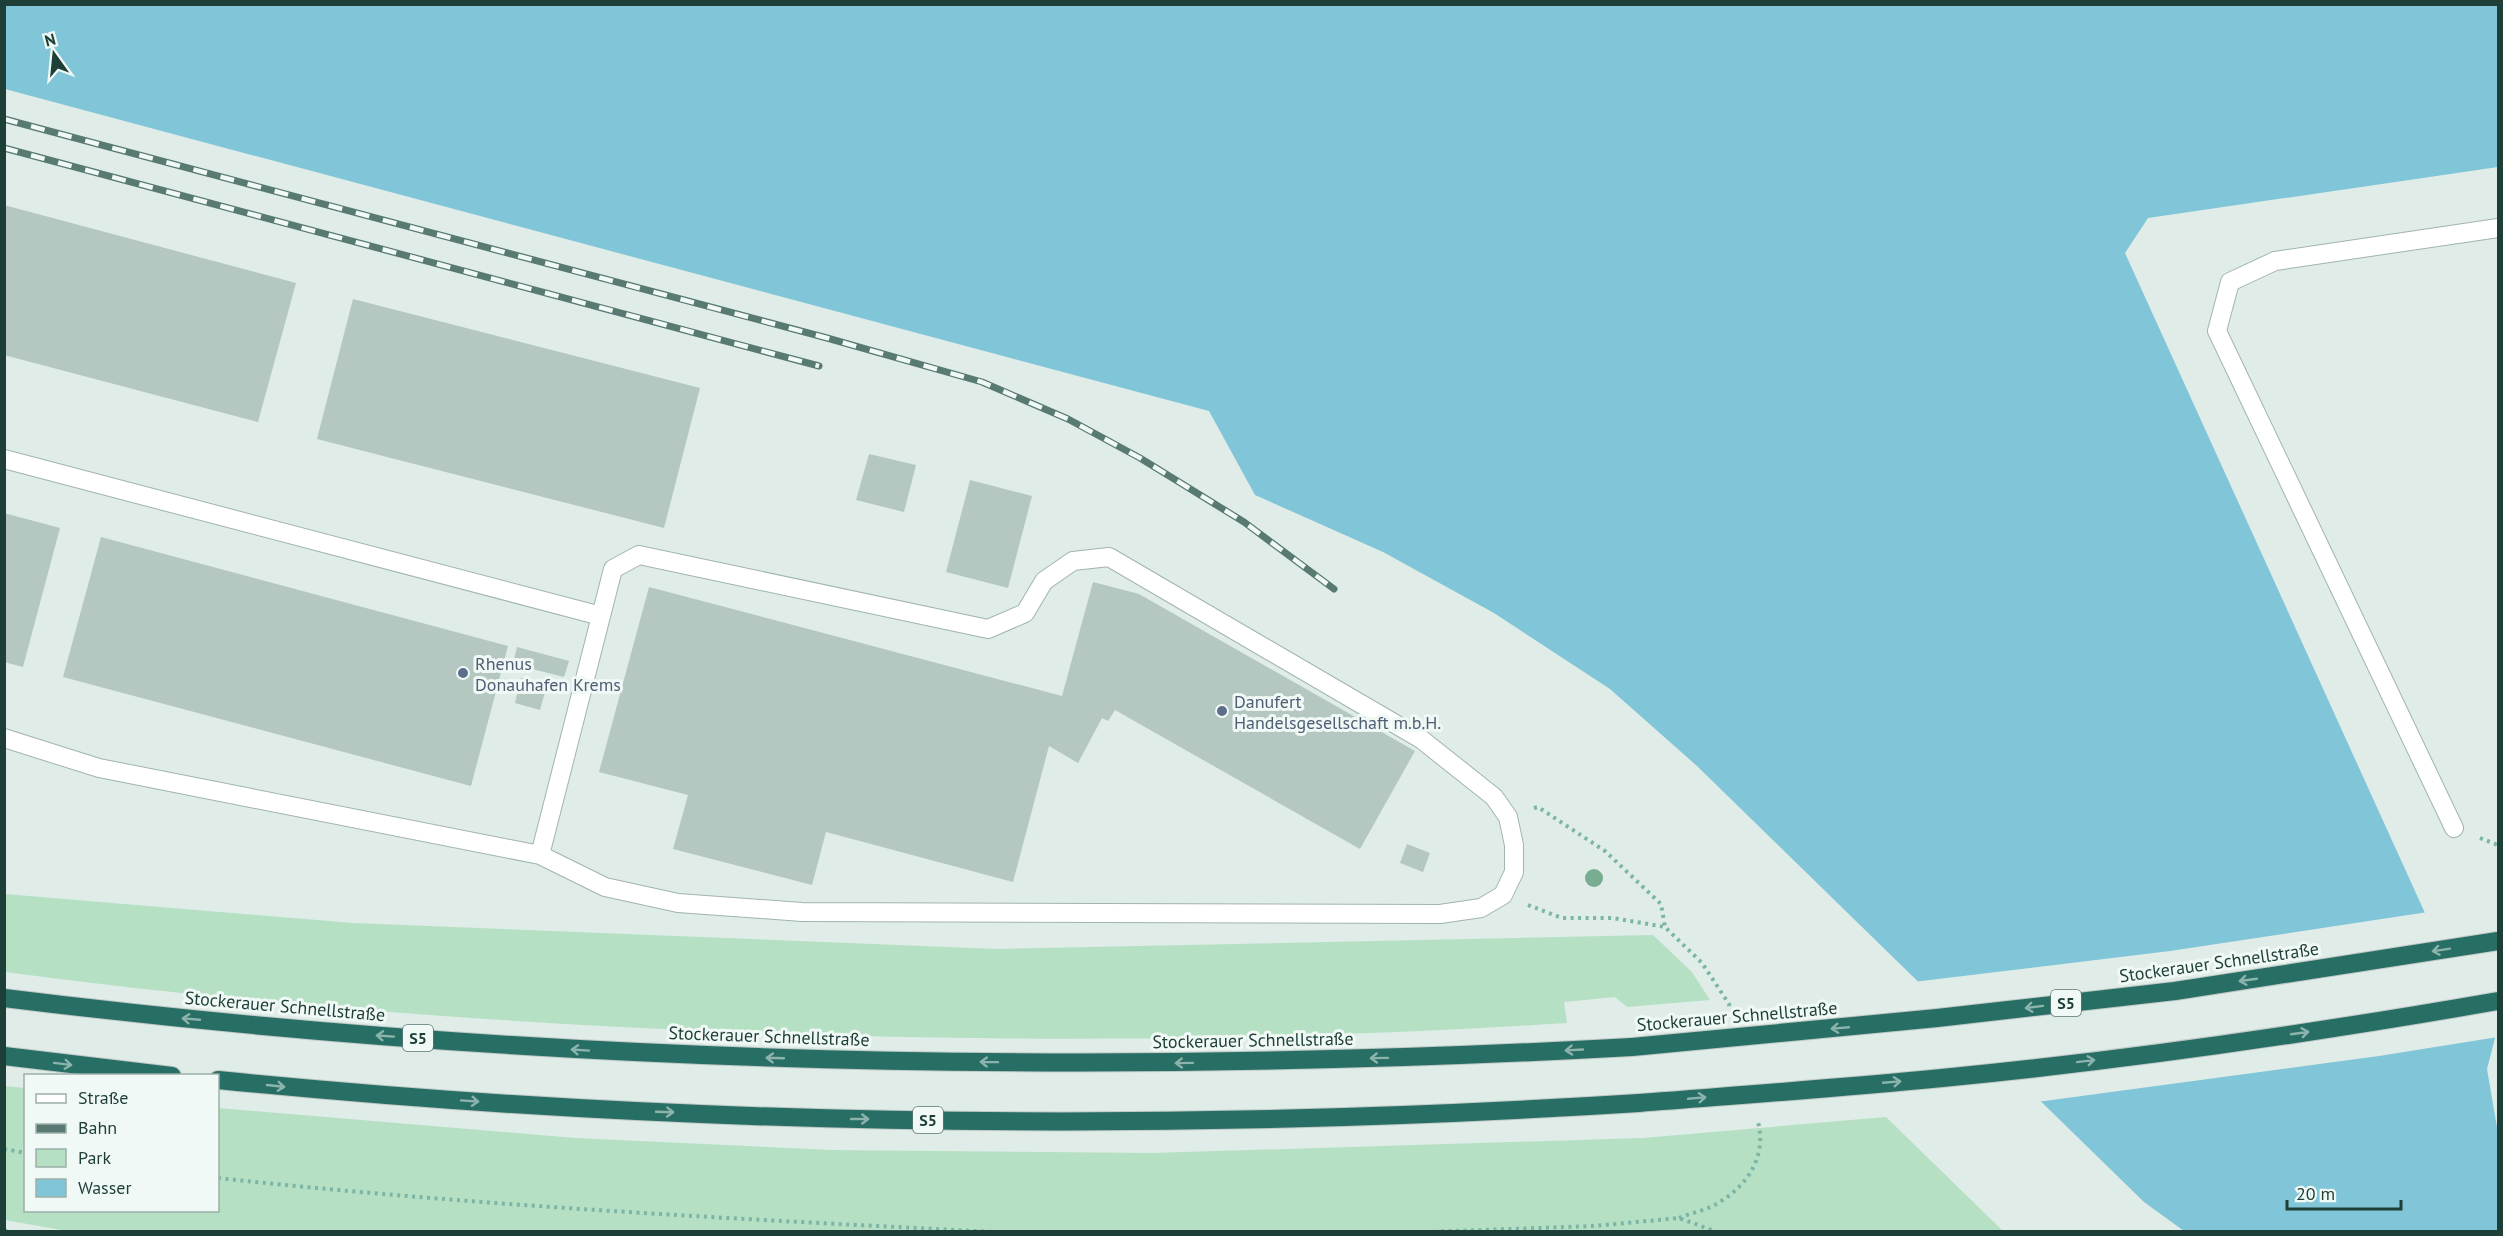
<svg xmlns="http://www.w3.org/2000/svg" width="2503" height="1236" font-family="'PT Sans',sans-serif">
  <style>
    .green { fill: #b6e0c4 }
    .water { fill: #81c5d8 }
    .pier { fill: #dfece7 }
    .building { fill: #b4c7c1 }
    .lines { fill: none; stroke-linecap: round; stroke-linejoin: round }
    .minor-casing { stroke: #a1b4af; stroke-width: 20 }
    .highway-casing { stroke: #c0c9c7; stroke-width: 20 }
    .path { stroke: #7cb4a6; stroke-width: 4; stroke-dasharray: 3 4.5; stroke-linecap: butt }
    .minor { stroke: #fff; stroke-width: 18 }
    .highway { stroke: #276e64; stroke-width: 18 }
    .rail-casing { stroke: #587a73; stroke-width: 7 }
    .rail { stroke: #f0f9f5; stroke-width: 4.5; stroke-dasharray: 14; stroke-linecap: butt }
    .highway-bridge-casing { stroke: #c0c9c7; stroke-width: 20; stroke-linecap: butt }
    .highway-bridge { stroke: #276e64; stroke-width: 18 }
    .tree { fill: #78ad91 }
    .oneway { stroke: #8cb4ac }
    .service-dot { fill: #5c6f8a; stroke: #f0f9f5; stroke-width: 2 }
    .labels { text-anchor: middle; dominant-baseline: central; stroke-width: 6; stroke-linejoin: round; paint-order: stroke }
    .shield { fill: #f0f9f5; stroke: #5d7671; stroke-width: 1.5 }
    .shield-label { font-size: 16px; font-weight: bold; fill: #1e3e38 }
    .service-label { font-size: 18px; fill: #4e5e75; stroke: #f0f9f5; text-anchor: start }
    .street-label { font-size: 18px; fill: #1e3e38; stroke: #f0f9f5 }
  </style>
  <rect width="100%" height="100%" fill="#dfece7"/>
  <path class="green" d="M5 894 353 923 997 949 1653 935 1692 972 1710 1000 1627 1007 1615 997 1564 1002 1567 1023C1273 1042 979 1043 686 1030 458 1020 231 1002 5 972Z
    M4 1086 25 1088 26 1210H218V1108L575 1138 831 1150 1152 1153 1643 1138 1886 1117 2003 1231H67L5 1220Z"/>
  <path class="water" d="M4 5H2498V167L2148 218 2125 253 2425 913 2495 1038 2487 1069 2498 1133V1231H2184L2144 1202 1697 766 1610 689 1494 613 1383 552 1255 495 1209 411 5 89Z"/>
  <path class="pier" d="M2428 912 2498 1037 2379 1056 2037 1102 1913 982 2170 951Z"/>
  <path class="building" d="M4 205 296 283 258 422 4 355Z
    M353 299 700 388 664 528 317 439Z
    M869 454 916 465 904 512 856 500Z
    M970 480 1032 496 1008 588 946 572Z
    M4 513 60 528 23 667 4 662Z
    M101 537 508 646 471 786 63 677Z
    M1093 582 1139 594 1415 751 1360 849 1115 710 1108 721 1102 718 1078 763 1049 746 1013 882 826 832 812 885 673 849 688 795 599 772 649 587 1062 696Z
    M517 647 569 661 564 677 513 664Z
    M521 678 547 685 540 710 515 703Z
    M1407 844 1430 853 1423 872 1400 863Z"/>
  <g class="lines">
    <g class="minor-casing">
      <path id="minor" d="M4 459 601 616
        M4 738 99 768 540 855 613 569 639 555 988 629 1025 613 1044 581 1073 561 1109 557 1421 739 1494 797 1508 817 1514 845V872L1503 895 1481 908 1440 914 802 912 678 903 605 887 540 855
        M2454 828 2217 331 2230 282 2275 261 2498 228"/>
    </g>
    <g class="highway-casing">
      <path id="highway" d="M4 998C544 1065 1089 1077 1632 1047
        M4 1056 172 1076
        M218 1080C689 1127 1166 1133 1639 1103"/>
    </g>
    <path class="path" d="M1534 808 1538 807 1605 851 1661 904 1665 927
      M2480 838 2498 845
      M1528 905 1562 918H1613L1665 927 1702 963 1729 1004 1730 1010
      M4 1149 26 1153
      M218 1178C476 1206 736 1219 996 1232
      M1679 1218C1691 1213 1707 1210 1718 1203 1747 1186 1767 1157 1758 1122
      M4 1230 11 1232
      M1426 1232 1594 1226 1679 1218 1717 1232"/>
    <use href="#minor" class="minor"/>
    <use href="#highway" class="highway"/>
    <g class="rail-casing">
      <path id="rail" d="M4 119 827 338 982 382 1068 419 1140 458 1244 522 1334 589
        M4 148 819 366"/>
    </g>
    <use href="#rail" class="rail"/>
    <g class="highway-bridge-casing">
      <path id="highway-bridge" d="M1632 1047 1937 1018 2175 991 2498 941
        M1639 1103C1740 1095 1841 1088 1942 1078 2128 1060 2314 1033 2498 1001"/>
    </g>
    <use href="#highway-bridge" class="highway-bridge"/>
  </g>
  <circle class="tree" cx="1594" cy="878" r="9"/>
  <defs><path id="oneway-shaft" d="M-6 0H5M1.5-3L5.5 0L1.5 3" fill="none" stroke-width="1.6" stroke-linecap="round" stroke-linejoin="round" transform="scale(1.5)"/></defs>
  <g class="oneway">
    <use href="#oneway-shaft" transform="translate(2441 950) rotate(171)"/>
    <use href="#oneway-shaft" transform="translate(2248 980) rotate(172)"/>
    <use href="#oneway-shaft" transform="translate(2034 1007) rotate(173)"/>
    <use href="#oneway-shaft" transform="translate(191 1019) rotate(-175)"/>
    <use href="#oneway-shaft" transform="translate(1840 1028) rotate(175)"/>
    <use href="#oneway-shaft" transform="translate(2300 1033) rotate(-8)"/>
    <use href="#oneway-shaft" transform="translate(385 1036) rotate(-176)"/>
    <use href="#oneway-shaft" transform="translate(580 1050) rotate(-176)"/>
    <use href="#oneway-shaft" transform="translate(1574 1050) rotate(177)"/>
    <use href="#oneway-shaft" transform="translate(775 1058) rotate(-178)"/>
    <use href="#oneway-shaft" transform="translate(1379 1058) rotate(179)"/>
    <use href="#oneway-shaft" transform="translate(2086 1061) rotate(-7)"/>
    <use href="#oneway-shaft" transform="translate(989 1062) rotate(-179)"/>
    <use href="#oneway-shaft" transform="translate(1184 1063) rotate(179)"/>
    <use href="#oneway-shaft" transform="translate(63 1064) rotate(7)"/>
    <use href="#oneway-shaft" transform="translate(1892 1082) rotate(-5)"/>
    <use href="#oneway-shaft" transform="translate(276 1086) rotate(6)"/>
    <use href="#oneway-shaft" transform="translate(1697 1098) rotate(-5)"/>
    <use href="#oneway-shaft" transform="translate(470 1101) rotate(4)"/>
    <use href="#oneway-shaft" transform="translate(665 1112) rotate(2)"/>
    <use href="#oneway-shaft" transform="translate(860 1119)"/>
  </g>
  <g class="service-dot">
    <circle cx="463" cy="673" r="6"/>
    <circle cx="1222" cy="711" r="6"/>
  </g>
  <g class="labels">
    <g class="shield">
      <rect x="2051" y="990" width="30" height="26" rx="4.5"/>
      <rect x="403" y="1025" width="30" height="26" rx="4.5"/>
      <rect x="913" y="1107" width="30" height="26" rx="4.5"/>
    </g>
    <g class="shield-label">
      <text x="2066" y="1003">S5</text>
      <text x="418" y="1038">S5</text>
      <text x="928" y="1120">S5</text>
    </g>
    <g class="service-label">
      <text x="475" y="663">Rhenus<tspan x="475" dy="21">Donauhafen Krems</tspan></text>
      <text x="1234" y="701">Danufert<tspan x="1234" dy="21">Handelsgesellschaft m.b.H.</tspan></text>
    </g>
    <g class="street-label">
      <text transform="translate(2219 962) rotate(-8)">Stockerauer Schnellstraße</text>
      <text transform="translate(285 1006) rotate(5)">Stockerauer Schnellstraße</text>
      <text transform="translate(1737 1016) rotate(-5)">Stockerauer Schnellstraße</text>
      <text transform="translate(769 1036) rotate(2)">Stockerauer Schnellstraße</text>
      <text transform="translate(1253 1040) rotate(-1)">Stockerauer Schnellstraße</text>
    </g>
  </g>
  <rect width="2503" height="1236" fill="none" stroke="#1e3e38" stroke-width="12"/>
  <rect x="24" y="1074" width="195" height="138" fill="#f0f9f5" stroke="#9caea9" stroke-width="1.5"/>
  <rect x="36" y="1094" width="30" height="9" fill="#ffffff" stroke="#9caea9" stroke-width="1.5"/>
  <text x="78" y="1104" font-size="18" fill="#1e3e38">Straße</text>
  <rect x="36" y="1124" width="30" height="9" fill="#587a73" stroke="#9caea9" stroke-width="1.5"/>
  <text x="78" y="1134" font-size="18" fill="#1e3e38">Bahn</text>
  <rect x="36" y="1149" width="30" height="18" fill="#b6e0c4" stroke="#9caea9" stroke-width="1.5"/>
  <text x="78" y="1164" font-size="18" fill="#1e3e38">Park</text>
  <rect x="36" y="1179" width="30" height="18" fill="#81c5d8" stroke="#9caea9" stroke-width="1.5"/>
  <text x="78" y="1194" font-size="18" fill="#1e3e38">Wasser</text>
  <g transform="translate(54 54) rotate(345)" stroke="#f0f9f5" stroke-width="4.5" paint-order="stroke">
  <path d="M0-4.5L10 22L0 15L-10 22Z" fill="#1e3e38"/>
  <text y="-9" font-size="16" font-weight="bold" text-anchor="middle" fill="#1e3e38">N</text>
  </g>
  <path d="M2287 1200v9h114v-9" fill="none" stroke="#1e3e38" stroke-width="3"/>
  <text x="2296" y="1200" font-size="18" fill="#1e3e38" stroke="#f0f9f5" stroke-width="4.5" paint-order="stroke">20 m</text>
</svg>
